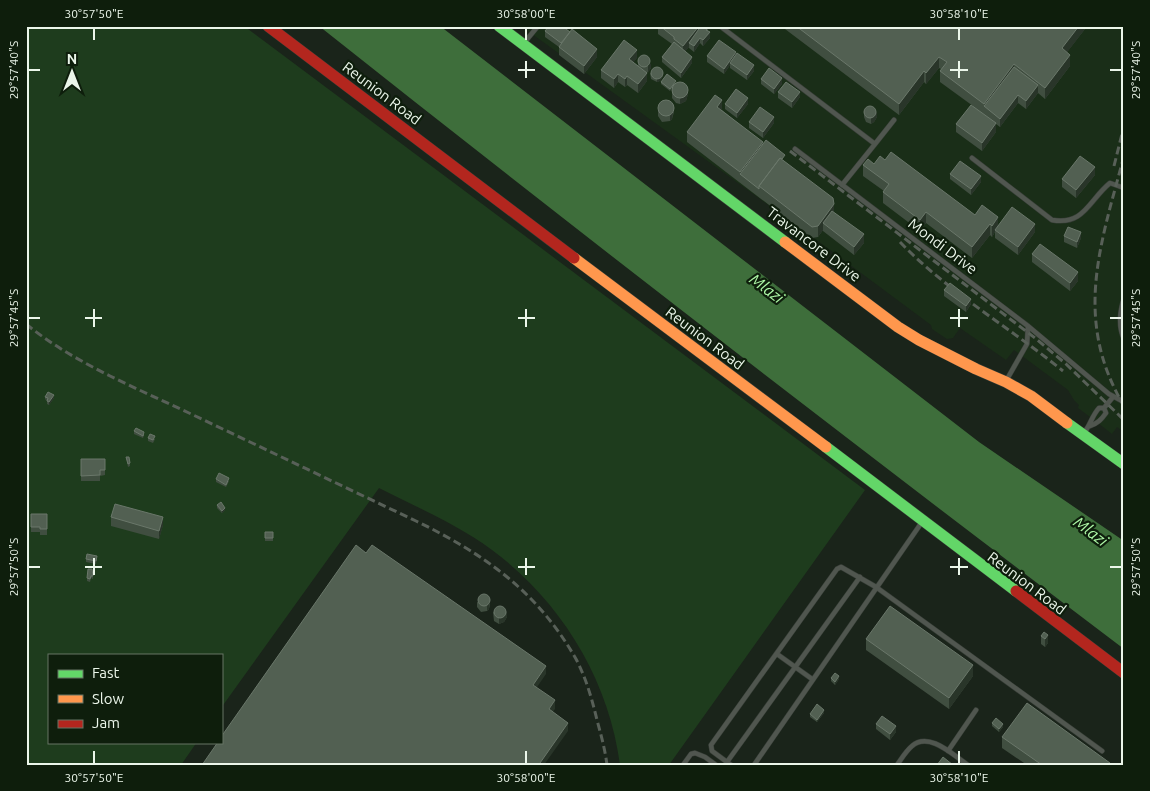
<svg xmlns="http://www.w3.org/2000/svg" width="1150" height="791" font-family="Ubuntu,sans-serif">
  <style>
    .built { fill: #1a2e18 }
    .green { fill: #1e3c1d }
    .water { fill: #3e6e3b }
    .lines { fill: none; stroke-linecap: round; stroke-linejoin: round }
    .lane-casing { stroke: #373e37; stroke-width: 5.5 }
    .fast-casing { stroke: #373e37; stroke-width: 12 }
    .slow-casing { stroke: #373e37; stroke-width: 12 }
    .jam-casing { stroke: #373e37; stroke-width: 12 }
    .lane { stroke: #50564f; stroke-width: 4.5 }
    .fast { stroke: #63d668; stroke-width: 11 }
    .slow { stroke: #ff974d; stroke-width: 11 }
    .jam { stroke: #b3261e; stroke-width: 11 }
    .rail { stroke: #586058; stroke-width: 3; stroke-dasharray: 8 4; stroke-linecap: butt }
    .wall { fill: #404e40 }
    .shaded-wall { fill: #293529 }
    .building { fill: #526052; stroke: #6a776a }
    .ticks { fill: none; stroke: #ebf6ea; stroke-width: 2 }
    .labels { text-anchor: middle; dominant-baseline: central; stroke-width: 4.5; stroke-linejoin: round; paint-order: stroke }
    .street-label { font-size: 15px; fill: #ebf6ea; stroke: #0e1e0c }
    .water-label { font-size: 16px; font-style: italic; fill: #aef8a7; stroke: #0e1e0c }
    .neatline { fill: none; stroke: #ebf6ea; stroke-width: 2 }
    .ticks-label { font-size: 12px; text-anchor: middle; fill: #ebf6ea }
  </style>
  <rect width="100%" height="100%" fill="#1a241a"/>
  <path class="built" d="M521 26H1124V432L1117 427 1112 434 1098 423 1078 408 1079 405 1074 400 1068 390 1014 350 1006 360 960 328 953 338 947 339 932 329 931 325 814 238Z"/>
  <path class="green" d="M26 26H244L865 490 669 765H620C608 672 552 587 473 537 443 518 410 504 379 488L221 708V655H49V742H197L181 765H26Z"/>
  <path class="water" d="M319 26H440L979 442 1124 541V649C853 444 585 237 319 26Z"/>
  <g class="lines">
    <g class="lane-casing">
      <path id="lane" d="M720 26 875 144 842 185
        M524 43 538 26
        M875 144 894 120
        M795 149 1028 326 1027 344 1006 381
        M972 158 1052 220C1084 226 1089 200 1110 183L1124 188
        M1124 298C1120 311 1118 326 1124 339
        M1028 326 1109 394 1124 402
        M1104 408 1113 397
        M1083 434C1091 425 1091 417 1099 408H1104L1106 413C1101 420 1098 423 1090 426
        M777 654 812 679
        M948 751 976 710
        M727 762 860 577
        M683 765 691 754 695 753 705 757 716 765
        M731 765 712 751 711 745 837 569 841 567 876 587 1102 751
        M754 765 922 522
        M897 765C902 758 906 751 912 746 929 731 953 755 968 765"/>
    </g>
    <g class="fast-casing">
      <path id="fast" d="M499 26 785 242
        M1067 423 1124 464
        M826 447 1016 591"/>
    </g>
    <g class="slow-casing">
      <path id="slow" d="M785 242 898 327 919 340 976 369 1006 382 1031 396 1067 423
        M574 258 826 447"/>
    </g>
    <g class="jam-casing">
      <path id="jam" d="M268 26 574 258
        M1016 591 1124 673"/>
    </g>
    <use href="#lane" class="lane"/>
    <use href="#fast" class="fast"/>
    <use href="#slow" class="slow"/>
    <use href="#jam" class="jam"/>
    <path class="rail" d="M790 151 1035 338 1066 364 1124 420
      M1124 156C1100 246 1073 320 1124 406
      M1114 166 1124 126
      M900 242C948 292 1009 327 1063 371
      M26 324C74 363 134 387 189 413 265 449 340 485 416 521 484 554 537 591 576 659 586 678 592 699 597 720 601 735 605 749 607 765"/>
  </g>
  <path class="wall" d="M658 26H707L710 38 703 46 700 43 694 52 689 48V47L685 51 692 63 681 78 662 62V57L672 44 658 34Z
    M781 26H1085V29L1067 52 1070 66 1045 99 1038 93 1026 109 1018 103 1000 127 996 124V132L982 151 956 132V124L973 106 940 82V71L941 69 939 68 926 84 924 82 899 115Z
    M545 31 570 32 597 57 584 74 559 55V47L545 37Z
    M736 55 754 71 747 80 730 68V65L724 74 707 62V56Z
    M637 58 633 62 638 66V60L651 68 647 73V81L638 93 627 85 625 87 618 82 614 88 601 78V70Z
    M650 73 663 76 660 81 657 82 651 79Z
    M761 79 782 84 774 94 761 84Z
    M661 82 676 84 688 94 686 101 680 104 676 103 672 98V88L670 91 661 84Z
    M778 92 800 97 792 108 778 98Z
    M725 104H748L737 118 725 109Z
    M722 110 785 162 864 243 854 255 823 231V230L818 237 812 238 687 142V132Z
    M658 111 674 112 672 119 670 121 662 122 658 116Z
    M864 111 877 117 874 122 871 124 866 122 864 117Z
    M749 122 774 123 763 138 749 128Z
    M885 160 975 215 998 225 1035 232 1018 255 995 238V232L992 237 990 235 972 258 926 223 920 231 883 203V192L884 191 863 176V165L874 164Z
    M950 174 981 182 971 195 950 179Z
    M1095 175 1076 198 1062 187V179Z
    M1064 236 1081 238 1077 248 1064 242Z
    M1032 254 1078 281 1070 291 1032 262Z
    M944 290 971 304 966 312 944 296Z
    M45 397 54 398 49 405 47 404V401L45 399Z
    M134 431 144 435 143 438 134 434Z
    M148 438 155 439 153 443 148 441Z
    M126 457 130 463V466L128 467Z
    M81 459H105V475L100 476V481H81Z
    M216 479 229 481 226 487 216 482Z
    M217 505 225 510 222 513 217 508Z
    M31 514H47V535H40V532H31Z
    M111 517 163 525 159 539 111 526Z
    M265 532H273V541H265Z
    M86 559H97L96 564 86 562Z
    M92 569 93 579 91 578 90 582 87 581V578Z
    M477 602 490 604 489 609 487 611 481 612 477 607Z
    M493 612 507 617 504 622 499 624 494 621Z
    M1044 632 1048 643 1045 647 1041 644V636Z
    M866 639 973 676 949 709 866 650Z
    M831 678 839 679 835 685 831 681Z
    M824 713 817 722 810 717V714Z
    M992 723 1003 727 999 732 992 726Z
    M876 724 896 732 890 740 876 729Z
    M1002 737 1110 765H1027L1002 748Z"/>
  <path class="shaded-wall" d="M699 26H703L689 43V47L683 54V46Z
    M1079 26H1085V29L1062 59V48Z
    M710 32V38L703 46V40Z
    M700 38V43L694 52V46Z
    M597 49V57L584 74V66Z
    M637 50V58L629 68V59Z
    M736 52V58L730 63V65L724 74V69Z
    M1070 55V66L1045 99V88Z
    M692 57V63L681 78V73Z
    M939 57V68L926 84V73Z
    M651 63V68L648 73V67Z
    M1014 64V75L984 106V104Z
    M754 65V71L747 80V75Z
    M924 71V82L899 115V104Z
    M647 73V81L638 93V84Z
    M663 73V76L660 81 657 82V79Z
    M618 74V82L614 88V79Z
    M627 76V85L625 87V79Z
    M782 78V84L774 94V89Z
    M1038 85V93L1026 109V101Z
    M688 88V94L686 101 680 104V99Z
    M800 92V97L792 108V102Z
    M1018 95V103L1000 127V119Z
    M748 98V104L737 118V113Z
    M722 100V111L717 107Z
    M674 106 672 119 670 121V116Z
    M877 112V117L874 122 871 124V118Z
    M774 117V123L763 138V132Z
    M996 123V132L982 151V143Z
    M763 142V152L740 174V183V172Z
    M1095 167V175L1076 198V190Z
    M981 176V182L971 195V189Z
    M834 204V215L823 223V230L818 237V226Z
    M926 212V223L920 231V220Z
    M998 217V228L995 230V232L992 237V226Z
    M990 224V235L972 258V247Z
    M1035 224V232L1018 255V247Z
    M1081 232V238L1077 248V242Z
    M864 234V243L854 255V247Z
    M1078 272V281L1070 291V283Z
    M971 299V304L966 312V306Z
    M54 395V398L49 405V402Z
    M225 508V510L222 513V511Z
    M163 517V525L159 539V531Z
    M490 598 489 609 487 611V606Z
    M507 611V617L504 622 499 624V618Z
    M1048 635V643L1045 647V639Z
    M973 665V676L949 709V698Z
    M546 666V674L533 693V685Z
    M839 676V679L835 685V682Z
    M555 700V709L549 717V709Z
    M824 710V713L817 722V720Z
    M568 723V731L544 765H540V763Z
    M1003 724V727L999 732V729Z
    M896 726V732L890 740V734Z"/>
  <path class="building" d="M549 26H562L570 32 561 43 545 31Z
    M660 26H699L683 46 674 39V37Z
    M701 26H707L708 27 706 30 710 32 703 40 700 38 694 46 689 43Z
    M796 26H1079L1062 48 1070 55 1045 88 1014 64 984 104 940 71 947 62 939 57 926 73 924 71 899 104Z
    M572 29 597 49 584 66 559 47Z
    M624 40 637 50 629 59 647 73 638 84 627 76 625 79 618 74 614 79 601 70Z
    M719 40 736 52 724 69 707 56Z
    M674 42 692 57 681 73 662 57Z
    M737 53 754 65 747 75 730 63Z
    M638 61a6 6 0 1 1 12 0a6 6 0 1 1-12 0Z
    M1014 67 1038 85 1026 101 1018 95 1000 119 984 106Z
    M651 73a6 6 0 1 1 12 0a6 6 0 1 1-12 0Z
    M769 68 782 78 774 89 761 79Z
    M667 74 676 81 670 89 661 82Z
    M786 82 800 92 792 102 778 92Z
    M672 90a8 8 0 1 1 16 0a8 8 0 1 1-16 0Z
    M736 89 748 98 737 113 725 104Z
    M715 95 722 100 717 107 763 142 740 172 687 132Z
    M658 108a8 8 0 1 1 16 0a8 8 0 1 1-16 0Z
    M971 105 996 123 982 143 956 124Z
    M864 112a6 6 0 1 1 12 0a6 6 0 1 1-12 0Z
    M760 107 774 117 763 132 749 122Z
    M766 140 785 155 782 159 780 158 759 186V189L740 174Z
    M891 152 975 215 982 205 998 217 992 226 990 224 972 247 926 212 920 220 883 192 889 184 863 165 868 159 874 164 880 156 885 160Z
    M1080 156 1095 167 1076 190 1062 179Z
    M780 158 833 198 834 204 818 226 812 227 759 186Z
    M960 161 981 176 971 189 950 174Z
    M1012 207 1035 224 1018 247 995 230Z
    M832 211 864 234 854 247 823 223Z
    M1068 227 1081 232 1077 242 1064 236Z
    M1040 244 1078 272 1070 283 1032 254Z
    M950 283 971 299 966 306 944 290Z
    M48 392 54 395 49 402 47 401 48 398 45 397Z
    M136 428 144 432 143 436 134 431Z
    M150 434 155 436 153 440 148 438Z
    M126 457H129L130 463 128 464Z
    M81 459H105V470H100V475L81 476Z
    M219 473 229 478 226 485 216 479Z
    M221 502 225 508 222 511 217 505Z
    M115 504 163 517 159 531 111 517Z
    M31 514H47V529H40V527H31Z
    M265 532H273V538H265Z
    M356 545 366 553 372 545 546 666 533 685 555 700 549 709 568 723 540 763 542 765H202L218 742H221V737Z
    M87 554 97 556 96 561 86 559Z
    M88 569H92L93 576H91L90 579 87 578Z
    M478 600a6 6 0 1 1 12 0a6 6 0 1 1-12 0Z
    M494 612a6 6 0 1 1 12 0a6 6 0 1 1-12 0Z
    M890 606 973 665 949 698 866 639Z
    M1044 632 1048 635 1045 639 1041 636Z
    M835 673 839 676 835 682 831 678Z
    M1027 703 1110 763 1109 765H1042L1002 737Z
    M817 704 824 710 817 720 810 714Z
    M882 716 896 726 890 734 876 724Z
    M996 718 1003 724 999 729 992 723Z
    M943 757 953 765H937Z"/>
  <path class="ticks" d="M94 28V40M526 28V40M959 28V40M526 61V78M959 61V78M28 70H40M518 70H535M950 70H968M1110 70H1122M94 309V327M526 309V327M959 309V327M28 318H40M85 318H102M518 318H535M950 318H968M1110 318H1122M94 558V575M526 558V575M959 558V575M28 567H40M85 567H102M518 567H535M950 567H968M1110 567H1122M94 751V764M526 751V764M959 751V764"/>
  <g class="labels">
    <g class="street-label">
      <text transform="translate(382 93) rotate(37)">Reunion Road</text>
      <text transform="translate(814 244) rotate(37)">Travancore Drive</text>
      <text transform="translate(943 246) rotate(37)">Mondi Drive</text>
      <text transform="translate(705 338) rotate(37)">Reunion Road</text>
      <text transform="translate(1027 583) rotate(37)">Reunion Road</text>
    </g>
    <g class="water-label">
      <text transform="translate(767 288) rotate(37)">Mlazi</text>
      <text transform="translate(1091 531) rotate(37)">Mlazi</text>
    </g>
  </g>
  <rect width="1150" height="791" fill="none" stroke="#0e1e0c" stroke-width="55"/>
  <rect x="48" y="654" width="175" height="90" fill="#0e1e0c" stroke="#667465"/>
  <rect x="58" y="670" width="25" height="8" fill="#63d668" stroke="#667465"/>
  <text x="92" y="678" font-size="15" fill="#ebf6ea">Fast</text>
  <rect x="58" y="695" width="25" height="8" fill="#ff974d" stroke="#667465"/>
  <text x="92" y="704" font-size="15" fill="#ebf6ea">Slow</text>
  <rect x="58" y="720" width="25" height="8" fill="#b3261e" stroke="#667465"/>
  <text x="92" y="728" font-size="15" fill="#ebf6ea">Jam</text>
  <g transform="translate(72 72)" stroke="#0e1e0c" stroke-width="4" paint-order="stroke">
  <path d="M0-4L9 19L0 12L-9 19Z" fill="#ebf6ea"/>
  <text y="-8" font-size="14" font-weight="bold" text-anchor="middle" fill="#ebf6ea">N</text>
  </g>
  <rect x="28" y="28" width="1094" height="736" class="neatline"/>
  <g class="ticks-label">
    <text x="94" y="18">30°57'50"E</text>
    <text x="526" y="18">30°58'00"E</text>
    <text x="959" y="18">30°58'10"E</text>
    <text transform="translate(14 70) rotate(-90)" y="4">29°57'40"S</text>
    <text transform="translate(1136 70) rotate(-90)" y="4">29°57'40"S</text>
    <text transform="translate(14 318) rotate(-90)" y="4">29°57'45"S</text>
    <text transform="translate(1136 318) rotate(-90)" y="4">29°57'45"S</text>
    <text transform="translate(14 567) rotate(-90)" y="4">29°57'50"S</text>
    <text transform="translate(1136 567) rotate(-90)" y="4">29°57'50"S</text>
    <text x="94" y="782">30°57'50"E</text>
    <text x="526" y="782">30°58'00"E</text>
    <text x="959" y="782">30°58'10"E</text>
  </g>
</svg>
